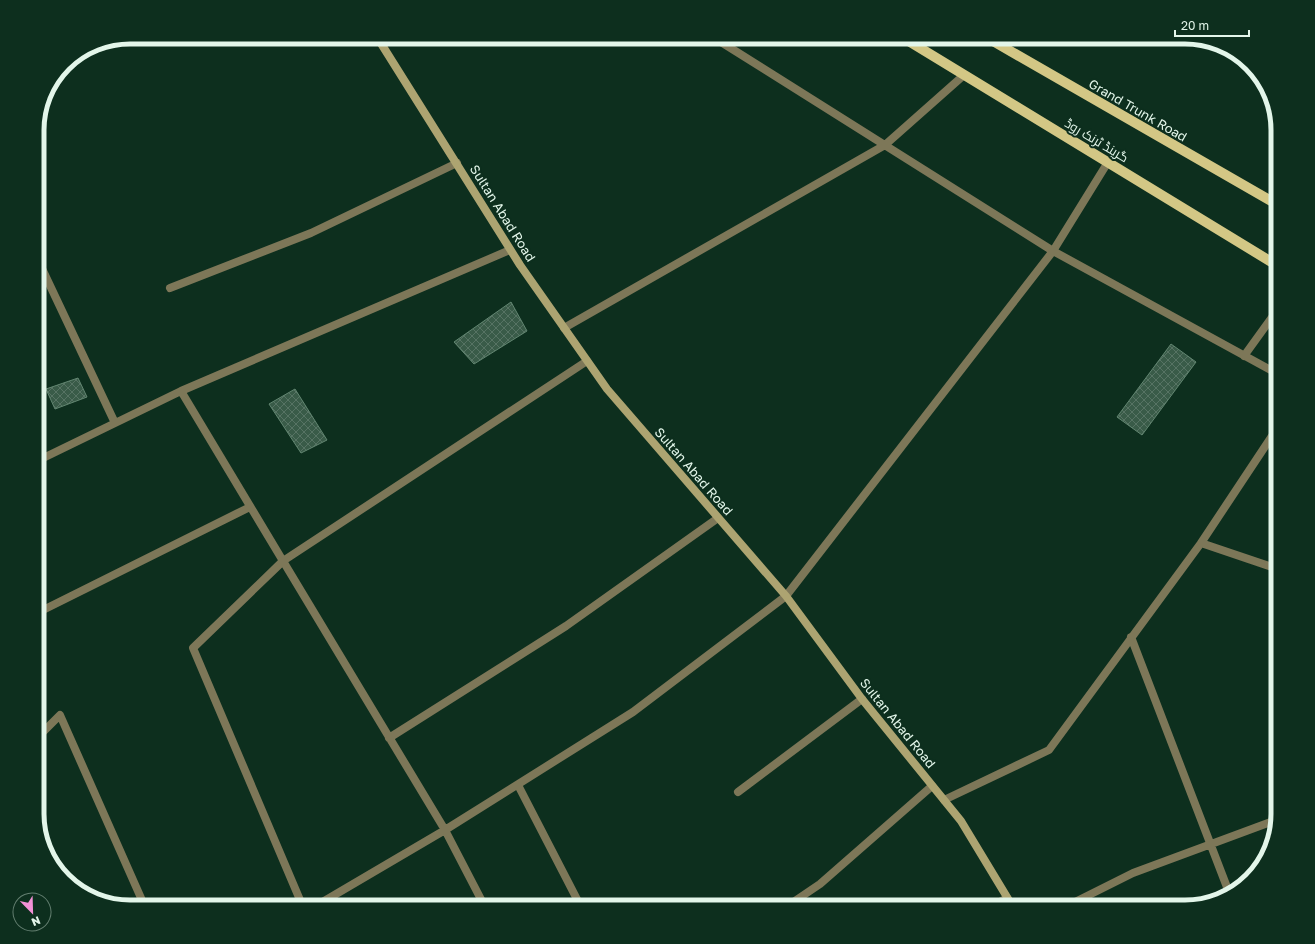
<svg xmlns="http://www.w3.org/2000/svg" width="1315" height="944" font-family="'Golos Text',Cairo,sans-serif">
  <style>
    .building { fill: url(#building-cross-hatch); stroke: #628671 }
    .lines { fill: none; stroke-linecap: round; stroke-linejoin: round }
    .street { stroke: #7d7758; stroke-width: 8 }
    .secondary { stroke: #ada471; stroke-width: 8 }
    .primary { stroke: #d3c785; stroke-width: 10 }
    .labels { text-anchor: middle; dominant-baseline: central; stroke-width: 4; stroke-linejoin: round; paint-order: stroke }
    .street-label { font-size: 13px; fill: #e3f6ea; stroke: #0d2f1e }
    .rim { fill: none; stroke: #e3f6ea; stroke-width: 5 }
  </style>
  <defs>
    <pattern id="building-cross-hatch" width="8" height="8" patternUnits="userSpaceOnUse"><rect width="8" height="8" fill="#395b48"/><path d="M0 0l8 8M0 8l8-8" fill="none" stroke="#567363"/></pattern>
  </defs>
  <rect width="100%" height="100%" fill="#0d2f1e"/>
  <path class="building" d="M511 302 527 331 474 364 454 342Z
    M1171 344 1196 362 1142 435 1117 417Z
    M78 378 87 397 55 409 46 389Z
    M295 389 327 440 301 453 269 404Z"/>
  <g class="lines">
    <path class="street" d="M713 37 1053 251 1278 374
      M85 50 99 43
      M37 258 115 423
      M170 288 311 233 457 163
      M564 328 885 145 964 75
      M1244 356 1278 309
      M181 391 283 561 587 361
      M1278 427 1201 543 1278 569
      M37 461 181 391 510 250
      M1272 567 1278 586
      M37 613 250 507
      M1131 637 1230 895
      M37 738 60 715 145 907
      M389 738 566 626 718 518
      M518 785 581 907
      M738 792 862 699
      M944 800 1049 750 1201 543
      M303 907 193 648 283 561 445 830 485 907
      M314 907 445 830 633 712 786 596 1053 251 1108 162
      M786 907 820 884 932 786
      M991 907 1007 898
      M1065 907 1133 873 1276 820"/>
    <path class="secondary" d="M377 37 520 265 607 389 786 596 862 699 961 821 1013 907"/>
    <path class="primary" d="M902 37 1278 266
      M986 37 1278 205"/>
  </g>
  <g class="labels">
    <g class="street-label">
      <text transform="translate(1138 110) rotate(30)">Grand Trunk Road</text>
      <text transform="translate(1097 140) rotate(31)">گرینڈ ٹرنک روڈ</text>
      <text transform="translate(503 213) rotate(58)">Sultan Abad Road</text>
      <text transform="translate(694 471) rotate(49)">Sultan Abad Road</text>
      <text transform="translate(898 723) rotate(51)">Sultan Abad Road</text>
    </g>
  </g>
  <path d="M0 0H1315V944H0ZM130 44H1185A86 86 0 0 1 1271 130V814A86 86 0 0 1 1185 900H130A86 86 0 0 1 44 814V130A86 86 0 0 1 130 44Z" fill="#0d2f1e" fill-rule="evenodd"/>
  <path class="rim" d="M130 44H1185A86 86 0 0 1 1271 130V814A86 86 0 0 1 1185 900H130A86 86 0 0 1 44 814V130A86 86 0 0 1 130 44Z"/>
  <g transform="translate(32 912) rotate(157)"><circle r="19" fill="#0d2f1e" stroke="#637f70"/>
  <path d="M0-3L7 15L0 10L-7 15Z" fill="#f391d6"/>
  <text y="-6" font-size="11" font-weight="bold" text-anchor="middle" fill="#e3f6ea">N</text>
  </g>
  <path d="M1175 30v6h74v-6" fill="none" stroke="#e3f6ea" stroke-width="2"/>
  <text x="1181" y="30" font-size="12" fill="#e3f6ea" stroke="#0d2f1e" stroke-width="3" paint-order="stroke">20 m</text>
</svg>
